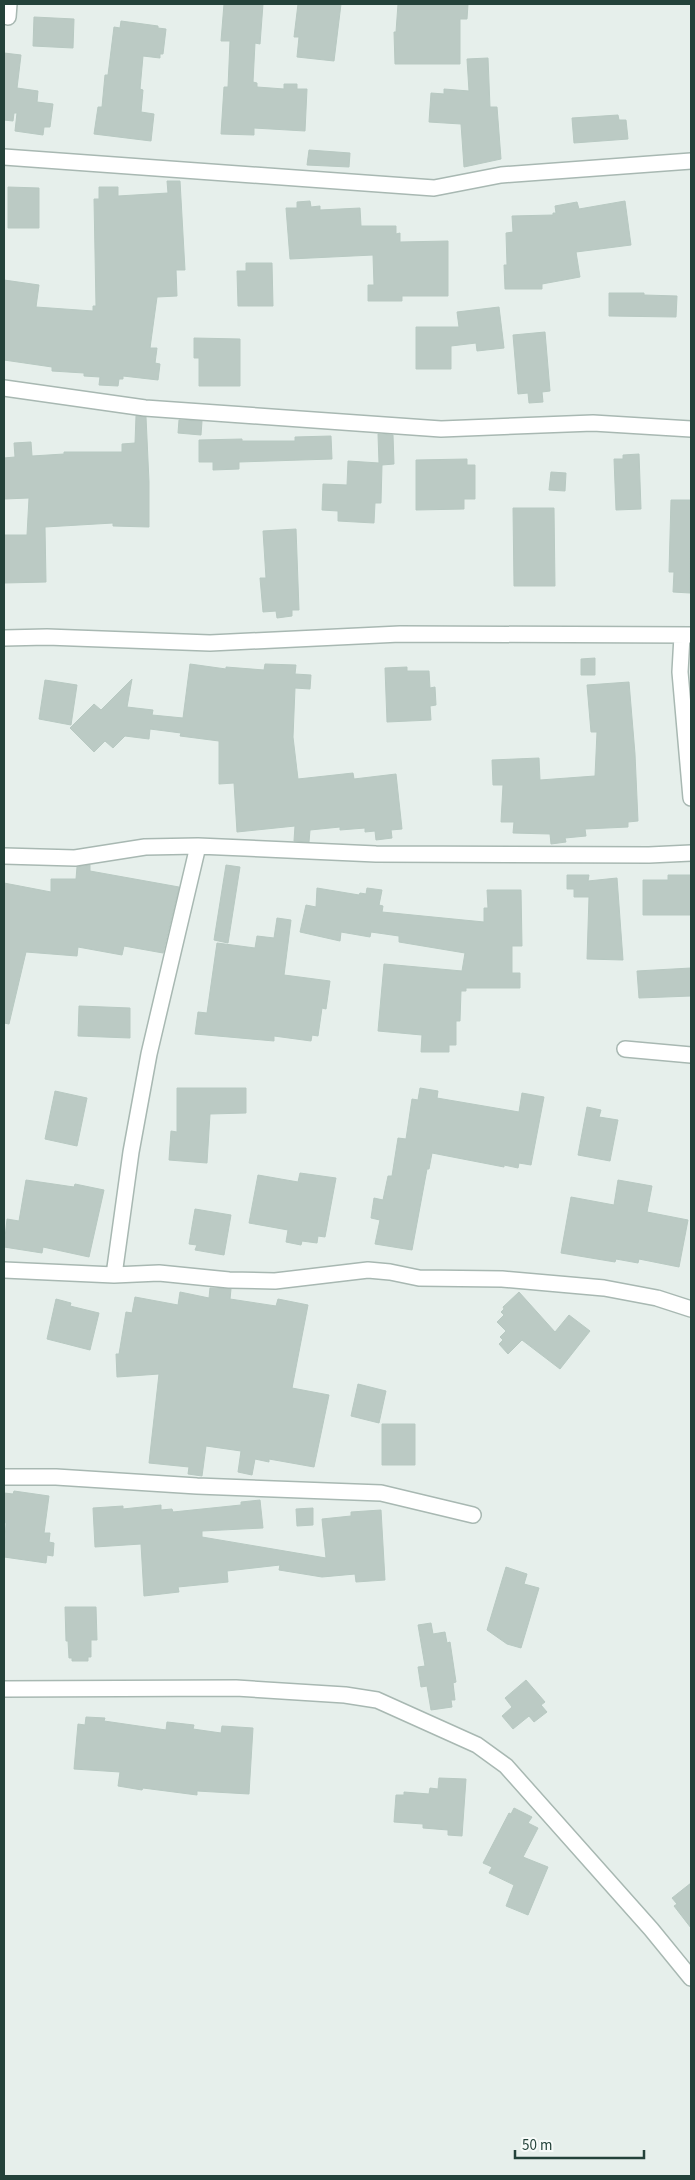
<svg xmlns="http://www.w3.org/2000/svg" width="695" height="2180" font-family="'Source Sans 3',sans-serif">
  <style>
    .building { fill: #bbcac4; stroke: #b8c9c2 }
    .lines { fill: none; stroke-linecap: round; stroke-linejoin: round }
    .minor-casing { stroke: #a8b8b2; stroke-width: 18 }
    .minor { stroke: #fff; stroke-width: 15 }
  </style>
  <rect width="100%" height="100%" fill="#e6efeb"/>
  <path class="building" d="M224 4H263L260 44 255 43 253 82 257 83V87L284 89V84H297V89H307L305 131 254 128V135L221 134 224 87H228L230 41H221Z
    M298 4H341L334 61 297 57 299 37H294Z
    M398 4H468L467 19H460V64H395L394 32H396Z
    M34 17 74 19 73 48 33 46Z
    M121 21 158 26V28L166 29 163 54H160V58L143 56 140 89 143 90 141 112 154 114 151 141 94 134 98 107H102L105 75H108L114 27 120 28Z
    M4 53 21 55 17 88 38 91 37 102 53 104 50 127H44L43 135 15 131 17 113H14L13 121 4 120Z
    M488 58 490 107H497L501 159 464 167 461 124 429 122 431 93 444 94V89L469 91 467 59Z
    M618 115 619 120H626L628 139 574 143 572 118Z
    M309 150 350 153 349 167 307 165Z
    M167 181H180L185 270H176L177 296 157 297 150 348H157L155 363 160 364 158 380 123 376V379H119L118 386 99 385 100 377 84 376V373L52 371V367L4 360V280L39 285 36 307 93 311V306H96L94 199H99V187H118V196L168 193Z
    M8 187 39 188V228H8Z
    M310 201 311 207 320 206V210L360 208 361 226H396V234L400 233V242L448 241V296H402V301H368V285H374L373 255 290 259 286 208H297V202Z
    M625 201 631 245 576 252 580 277 542 284V289H505L504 265H507L506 233 513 232 512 216 553 215V213H556L555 206 577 202 579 209Z
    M246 263H272L273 306H238L237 271H246Z
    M609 293H644V295L677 296 676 317 609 316Z
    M499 307 504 348 477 351 476 343 451 346V369H416V327H459L457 312Z
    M545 332 550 391 542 392 543 402 529 403 528 393 518 394 513 335Z
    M194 338 240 339V386H199V358H194Z
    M136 416 146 417 149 482V527L113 526V523L45 527 46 582 4 583V535H27L29 498 4 499V458L15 457 14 443 31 442 32 456 64 454V452H122V444L135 443Z
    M179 420 202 421 201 435 178 433Z
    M378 434 393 435 394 464 382 465 381 503H375L374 523 338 521V511L322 510 323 484 347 485 348 461 379 463Z
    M331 436 332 459 239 462V469L213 470V462H199V440L242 439V441H295V437Z
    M639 454 641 509 616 510 614 459H623V455Z
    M467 459V465H475V499H464V509L416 510V460Z
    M551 472 566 473 565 491 549 490Z
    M671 500H691L690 593 673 592 674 572H669Z
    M513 508H554L555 586H514Z
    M296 529 299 610H292V616L277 618 276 611 263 612 260 578H266L263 531Z
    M595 658V675H581V659Z
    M190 664 226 669V667L264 670 265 664 296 665 295 674 311 675 310 689 295 688 293 737 298 779 353 773 354 779 396 774 402 829 391 830 392 838 376 840 375 831 365 832V828L340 830V827L310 830 309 842 294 841 295 826 237 832 234 783 219 784V741L180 736 181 733 150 729 149 739 125 736 113 748 105 741 94 752 70 728 94 704 101 710 132 679 127 707 153 710 152 715 183 718Z
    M407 667V671H429L430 688 435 687 436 705 430 706 431 720 387 722 385 668Z
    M45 680 77 685 71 725 39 719Z
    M629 682 635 754 638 821 628 822V827L585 829 586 836 565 838 566 842 551 844 550 834 513 833 514 822H501L503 785H493L492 760 539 758 540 780 595 776 597 732H591L587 685Z
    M90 865V871L179 887 163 953 124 946 122 955 78 947 77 956 26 952 9 1024 4 1023V883L51 892V879H76L77 867Z
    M226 865 240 867 228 943 214 940Z
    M567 875H589L588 881 617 878 623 960 587 959 589 897H574V889H567Z
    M668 875H691V915H643V880H668Z
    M317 888 359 895 360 893 366 894 367 888 382 890 379 905 383 906 382 912 484 922V908H488L487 890H521L522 946H512V973H520V988H466V991H461L460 1021H456V1045H449V1052H421L422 1035 378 1031 384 964 462 971 465 953 399 942V936L371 932 370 937 341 932 340 941 300 932 306 905 316 907Z
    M277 918 291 920 284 975 330 981 326 1009 322 1008 318 1036 312 1035 311 1041 274 1036V1041L195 1034 198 1012 207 1013 217 943 255 948 257 936 274 938Z
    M691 968V996L639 998 637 971Z
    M79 1006 130 1008V1038L78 1036Z
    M177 1088H246V1113L210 1114 207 1163 169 1160 171 1131 177 1132Z
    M420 1088 438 1091 437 1098 519 1112 522 1093 544 1097 531 1165 519 1163 518 1168 504 1165V1167L432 1153 429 1169H427L412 1250 375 1244 380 1220 371 1218 374 1198 383 1200 388 1176H392L398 1138 406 1139 412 1099 418 1100Z
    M55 1091 87 1098 77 1146 45 1139Z
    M587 1107 601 1110 599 1117 618 1120 610 1161 578 1155Z
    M300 1173 336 1178 325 1237 318 1236 317 1243 302 1241 301 1245 286 1242 288 1230 249 1223 258 1175 298 1182Z
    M26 1180 74 1187 75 1184 104 1190 89 1257 43 1247 42 1253 4 1247 7 1219 19 1221Z
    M618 1180 652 1186 647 1212 688 1220 679 1267 639 1259 638 1263 616 1259 615 1262 561 1253 571 1197 614 1205Z
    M195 1209 231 1215 224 1255 195 1250 197 1245 189 1244Z
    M210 1288 231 1289 230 1299 276 1306 278 1299 308 1305 292 1388 329 1395 314 1467 269 1459V1462L255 1459 252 1475 238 1472 241 1451 206 1446 202 1476 188 1474 189 1467 149 1463 159 1374 117 1377 116 1354H119L126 1312 132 1313 135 1297 178 1305 180 1292 209 1298Z
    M519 1292 555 1332 569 1315 590 1331 560 1369 522 1340 508 1354 499 1344 503 1340 500 1337 506 1331 497 1322 504 1315 501 1312 504 1309 503 1307Z
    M56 1299 71 1303 70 1306 99 1313 90 1350 47 1339Z
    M358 1384 386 1391 379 1423 351 1416Z
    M382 1424H415V1465H382Z
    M14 1491 49 1496 44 1533H50L49 1542 54 1543 53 1556 47 1555 46 1563 4 1557 6 1523 4 1522V1493L13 1494Z
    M260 1500 263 1528 202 1531V1537L326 1558 322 1519 351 1516V1512L381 1510 385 1580 356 1582 355 1574 322 1577 279 1570 280 1565 227 1571 228 1582 178 1587 179 1592 144 1596 141 1544 95 1547 93 1508 123 1506V1509L161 1505V1510L172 1509 173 1512 241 1505V1502Z
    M313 1508V1525L297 1526 296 1509Z
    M506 1567 527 1574 524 1584 539 1588 521 1648 507 1644 487 1630Z
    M65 1607H96L97 1640H91V1657H88V1661H72V1658H69L68 1641H66Z
    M431 1623 433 1634 445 1632 447 1643 450 1642 456 1682 453 1683 455 1700H451L452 1707 431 1710 427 1686 421 1687 418 1667 425 1666 418 1625Z
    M526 1680 545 1702 541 1705 547 1712 534 1722 529 1716 513 1729 502 1716 512 1707 505 1698Z
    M86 1717 105 1718 104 1721 166 1730 167 1722 194 1725 193 1729 221 1733 222 1726 253 1728 249 1794 197 1791V1795L143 1788 142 1790 118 1786 120 1772 74 1769 78 1724 85 1725Z
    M439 1778 466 1779 462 1836 448 1835V1830L423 1828V1824L394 1822 396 1795H404V1792L429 1794 430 1788 438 1789Z
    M514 1808 532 1817 528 1823 538 1828 523 1857 548 1867 528 1915 506 1906 514 1885 489 1873 492 1867 483 1863 509 1813 511 1814Z
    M691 1883V1928L674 1906 677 1904 672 1898Z"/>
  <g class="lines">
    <g class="minor-casing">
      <path id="minor" d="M8 17 9 4
        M4 157 434 188 501 175 691 161
        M4 388 145 408 441 429 593 423 691 429
        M682 636 680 672 691 798
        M4 638 47 637 210 643 400 634 691 635
        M4 856 75 858 145 847 198 846 376 854 649 855 691 853
        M625 1049 691 1055
        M4 1270 114 1275 159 1273 229 1280 275 1281 368 1270 390 1272 419 1278 502 1279 604 1288 657 1298 691 1309
        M114 1275 131 1152 149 1054 198 846
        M4 1477H56L197 1486 381 1493 473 1515
        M4 1689 236 1688 345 1695 377 1700 477 1745 506 1766 651 1929 691 1978"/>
    </g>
    <use href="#minor" class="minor"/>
  </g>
  <rect width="695" height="2180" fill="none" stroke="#24423a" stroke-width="10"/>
  <path d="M515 2150v8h129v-8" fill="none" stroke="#24423a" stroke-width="2.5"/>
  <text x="522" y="2150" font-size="15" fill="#24423a" stroke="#f7fbf9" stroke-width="4" paint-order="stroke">50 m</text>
</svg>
